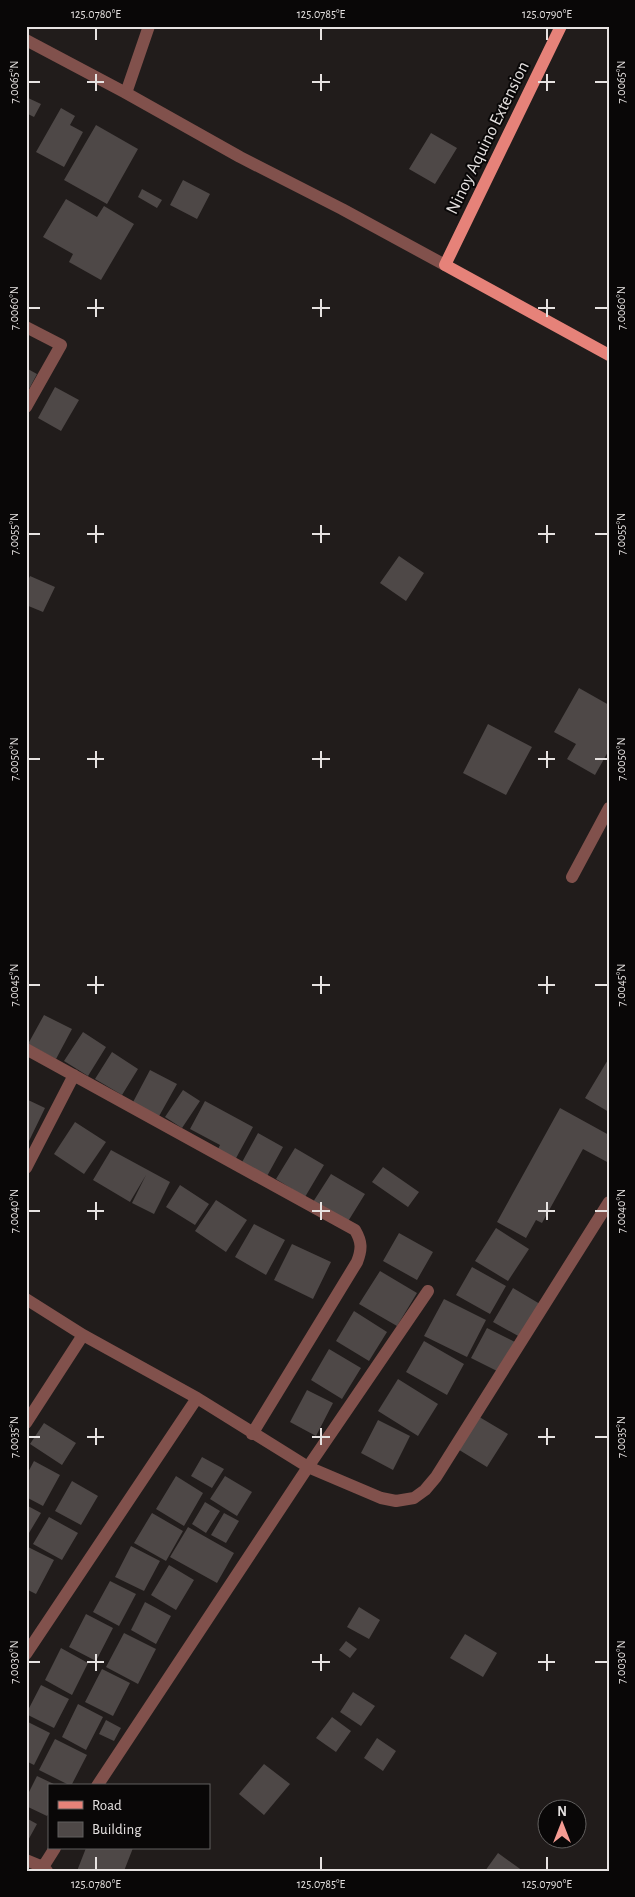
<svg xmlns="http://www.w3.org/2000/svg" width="635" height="1897" font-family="'Alegreya Sans',sans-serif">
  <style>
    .building { fill: #4e4847 }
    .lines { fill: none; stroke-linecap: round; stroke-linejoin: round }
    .minor { stroke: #81514c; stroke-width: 12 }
    .primary { stroke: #e68279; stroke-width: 12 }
    .ticks { fill: none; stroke: #e6e2e1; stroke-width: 2 }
    .labels { text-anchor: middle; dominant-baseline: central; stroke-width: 4; stroke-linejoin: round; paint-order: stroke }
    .street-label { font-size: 18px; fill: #e6e2e1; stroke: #090707 }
    .neatline { fill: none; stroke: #e6e2e1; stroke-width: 2 }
    .ticks-label { font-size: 12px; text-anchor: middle; fill: #e6e2e1 }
  </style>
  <rect width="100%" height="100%" fill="#211c1b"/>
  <path class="building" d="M26 97 41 104 34 117 26 113Z
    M61 108 75 116 70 125 83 132 64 167 36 152Z
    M96 125 138 149 107 204 64 180Z
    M431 133 457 148 435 184 409 169Z
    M183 180 210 194 197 219 170 205Z
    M142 189 162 200 157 208 138 197Z
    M66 199 97 217 104 206 134 224 101 280 69 262 73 254 43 237Z
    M26 368 37 374 29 389 26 388Z
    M55 387 79 400 61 431 38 418Z
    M399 556 424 573 406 601 380 583Z
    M30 576 55 587 43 612 26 605V585Z
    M579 688 609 705V750L595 775 567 759 576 744 554 732Z
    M488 724 532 747 506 795 463 773Z
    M44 1015 72 1029 56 1059 28 1044Z
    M83 1032 106 1047 88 1076 64 1061Z
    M112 1052 138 1069 122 1095 95 1079Z
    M609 1058V1112L585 1098Z
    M150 1070 177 1084 158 1118 132 1104Z
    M183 1090 200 1101 182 1128 165 1117Z
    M26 1099 45 1108 29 1141 26 1140Z
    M205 1101 253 1127 235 1160 217 1151 220 1145 190 1129Z
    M560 1108 609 1135V1163L583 1149 542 1223 536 1220 526 1238 497 1222Z
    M75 1122 106 1142 84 1174 54 1154Z
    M258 1133 283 1147 266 1178 241 1164Z
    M295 1148 324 1165 305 1197 276 1179Z
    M111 1150 170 1182 154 1214 132 1203 146 1175 130 1202 93 1180Z
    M383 1167 419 1192 408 1207 372 1182Z
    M331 1174 365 1194 347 1223 313 1202Z
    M180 1185 209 1204 195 1225 166 1207Z
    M216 1200 247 1220 226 1252 195 1231Z
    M254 1224 285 1240 266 1275 235 1257Z
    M496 1228 529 1249 508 1281 475 1261Z
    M399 1233 433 1252 417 1280 383 1261Z
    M292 1244 331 1262 313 1299 274 1280Z
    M472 1267 506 1286 490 1314 456 1295Z
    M380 1271 417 1293 397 1326 359 1304Z
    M513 1288 540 1304 520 1337 493 1322Z
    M444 1299 486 1320 467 1357 424 1336Z
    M354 1311 387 1332 369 1361 336 1341Z
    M487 1328 515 1342 499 1372 471 1358Z
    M424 1341 464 1364 447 1395 406 1372Z
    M329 1349 361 1368 342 1399 311 1380Z
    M398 1379 438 1404 418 1436 378 1411Z
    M307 1390 333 1403 316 1436 290 1422Z
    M476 1415 508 1434 487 1467 456 1448Z
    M378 1420 410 1436 393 1470 361 1453Z
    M44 1423 76 1443 62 1465 30 1444Z
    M202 1457 224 1469 212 1488 191 1476Z
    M34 1461 60 1475 43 1506 26 1497V1476Z
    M176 1476 203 1493 184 1526 156 1509Z
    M225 1476 252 1492 237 1516 210 1499Z
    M72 1481 98 1496 81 1525 55 1511Z
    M205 1502 220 1511 206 1533 192 1524Z
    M26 1505 41 1513 26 1538Z
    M152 1513 183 1531 166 1561 134 1543Z
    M224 1513 239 1521 226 1543 211 1535Z
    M49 1517 78 1533 62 1560 33 1544Z
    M188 1527 234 1553 217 1583 170 1557Z
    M131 1546 160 1561 144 1591 115 1577Z
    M28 1547 54 1560 36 1594 26 1589V1552Z
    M169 1565 194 1580 176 1610 151 1595Z
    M110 1581 136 1594 119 1626 93 1612Z
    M145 1602 171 1616 156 1644 131 1630Z
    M359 1607 380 1620 369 1639 347 1627Z
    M86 1614 113 1628 96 1661 69 1647Z
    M124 1633 156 1649 138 1684 106 1667Z
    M465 1634 497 1653 483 1677 450 1658Z
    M346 1641 357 1649 350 1658 339 1650Z
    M61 1648 88 1663 72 1695 45 1680Z
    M102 1669 130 1683 113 1716 85 1702Z
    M41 1685 69 1699 54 1728 26 1714Z
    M353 1692 375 1706 361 1726 340 1712Z
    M78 1704 103 1717 86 1750 62 1737Z
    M332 1717 351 1731 336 1752 316 1738Z
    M106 1720 121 1728 114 1741 99 1734Z
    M26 1721 50 1733 34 1765 26 1761Z
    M377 1738 396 1751 383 1771 364 1758Z
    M55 1739 87 1755 71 1786 39 1770Z
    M264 1764 290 1784 264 1815 239 1794Z
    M37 1776 58 1786H49V1813L47 1816 26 1806V1798Z
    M26 1818 37 1824 26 1844Z
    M86 1848H133L124 1871H77Z
    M498 1853 523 1871H485Z"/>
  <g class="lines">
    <path class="minor" d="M26 40 126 93 240 157 342 209 445 265
      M126 93 149 26
      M26 327 61 345 26 407
      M572 877 609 808
      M26 1049 355 1230C362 1242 362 1249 357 1262L252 1434
      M26 1168 74 1075
      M26 1299 83 1335 197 1398 308 1467 381 1498 396 1501 414 1498 425 1490 436 1477 609 1202
      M26 1423 83 1335
      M26 1654 197 1398
      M97 1786 308 1467 428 1291
      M26 1860 43 1867 47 1871
      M43 1867 55 1848"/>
    <path class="primary" d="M561 26 445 265 609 355"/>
  </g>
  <path class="ticks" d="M96 28V40M321 28V40M547 28V40M96 74V91M321 74V91M547 74V91M28 82H40M87 82H104M312 82H330M538 82H555M595 82H608M96 299V317M321 299V317M547 299V317M28 308H40M87 308H104M312 308H330M538 308H555M595 308H608M96 525V543M321 525V543M547 525V543M28 534H40M87 534H104M312 534H330M538 534H555M595 534H608M96 751V768M321 751V768M547 751V768M28 759H40M87 759H104M312 759H330M538 759H555M595 759H608M96 976V994M321 976V994M547 976V994M28 985H40M87 985H104M312 985H330M538 985H555M595 985H608M96 1202V1220M321 1202V1220M547 1202V1220M28 1211H40M87 1211H104M312 1211H330M538 1211H555M595 1211H608M96 1428V1445M321 1428V1445M547 1428V1445M28 1437H40M87 1437H104M312 1437H330M538 1437H555M595 1437H608M96 1654V1671M321 1654V1671M547 1654V1671M28 1662H40M87 1662H104M312 1662H330M538 1662H555M595 1662H608M96 1857V1870M321 1857V1870M547 1857V1870"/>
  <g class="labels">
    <g class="street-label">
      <text transform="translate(488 138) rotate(-64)">Ninoy Aquino Extension</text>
    </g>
  </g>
  <rect width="635" height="1897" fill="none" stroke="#090707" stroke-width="55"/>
  <rect x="48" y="1784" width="162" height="65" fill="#090707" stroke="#615f5e"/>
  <rect x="58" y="1801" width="25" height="8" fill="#e68279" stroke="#615f5e"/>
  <text x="92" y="1810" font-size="15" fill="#e6e2e1">Road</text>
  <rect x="58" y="1822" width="25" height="15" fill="#4e4847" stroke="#615f5e"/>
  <text x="92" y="1834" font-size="15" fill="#e6e2e1">Building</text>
  <g transform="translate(562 1824)"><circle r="24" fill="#090707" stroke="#615f5e"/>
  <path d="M0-4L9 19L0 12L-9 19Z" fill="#f59c93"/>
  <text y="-8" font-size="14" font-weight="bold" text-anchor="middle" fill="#e6e2e1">N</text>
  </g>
  <rect x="28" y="28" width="580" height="1842" class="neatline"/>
  <g class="ticks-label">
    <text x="96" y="18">125.0780°E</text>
    <text x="321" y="18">125.0785°E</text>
    <text x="547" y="18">125.0790°E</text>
    <text transform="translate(14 82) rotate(-90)" y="4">7.0065°N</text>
    <text transform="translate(621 82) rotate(-90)" y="4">7.0065°N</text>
    <text transform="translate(14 308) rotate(-90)" y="4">7.0060°N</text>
    <text transform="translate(621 308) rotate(-90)" y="4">7.0060°N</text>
    <text transform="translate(14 534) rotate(-90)" y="4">7.0055°N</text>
    <text transform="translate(621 534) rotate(-90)" y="4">7.0055°N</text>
    <text transform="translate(14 759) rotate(-90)" y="4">7.0050°N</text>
    <text transform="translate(621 759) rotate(-90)" y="4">7.0050°N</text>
    <text transform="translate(14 985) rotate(-90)" y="4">7.0045°N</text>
    <text transform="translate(621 985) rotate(-90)" y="4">7.0045°N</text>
    <text transform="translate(14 1211) rotate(-90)" y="4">7.0040°N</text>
    <text transform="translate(621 1211) rotate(-90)" y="4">7.0040°N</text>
    <text transform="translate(14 1437) rotate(-90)" y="4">7.0035°N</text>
    <text transform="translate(621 1437) rotate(-90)" y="4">7.0035°N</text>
    <text transform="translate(14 1662) rotate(-90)" y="4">7.0030°N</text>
    <text transform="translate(621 1662) rotate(-90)" y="4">7.0030°N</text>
    <text x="96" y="1888">125.0780°E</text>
    <text x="321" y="1888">125.0785°E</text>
    <text x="547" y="1888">125.0790°E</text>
  </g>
</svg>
